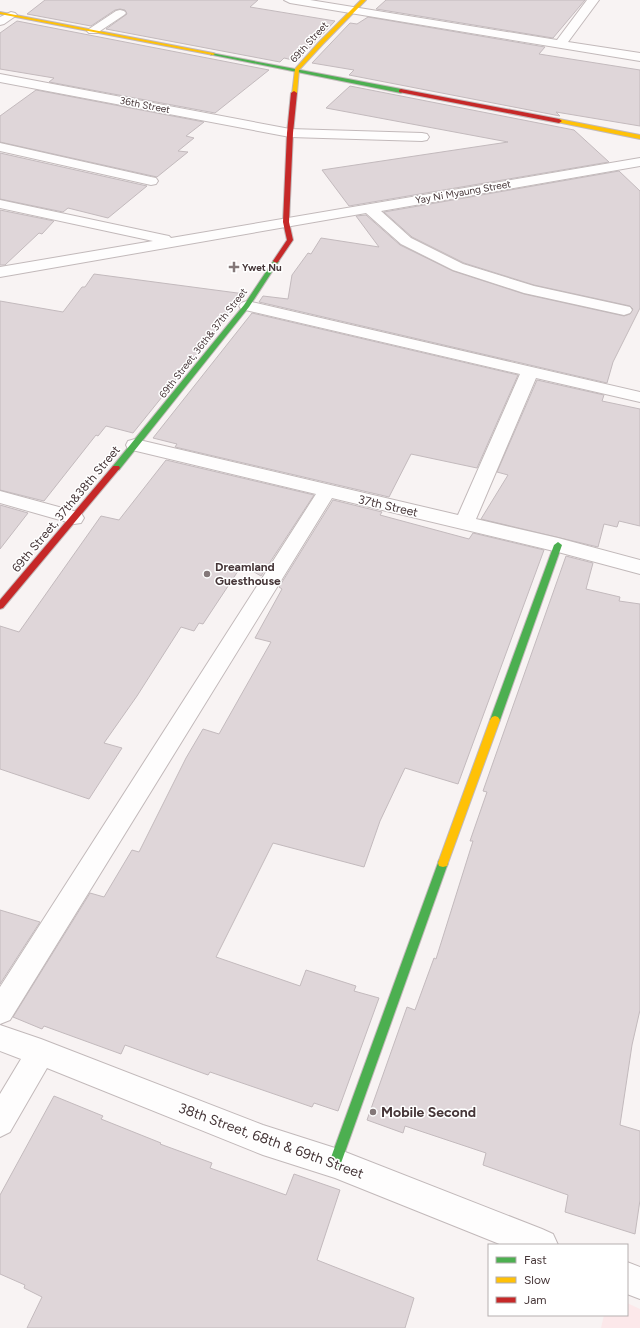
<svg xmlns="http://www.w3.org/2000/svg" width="640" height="1328" font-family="Figtree,sans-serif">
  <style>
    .built { fill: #fce8ea }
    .building { fill: #dfd6d9; stroke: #c3babd }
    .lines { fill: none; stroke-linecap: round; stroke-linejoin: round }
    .street-casing { stroke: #c2b9ba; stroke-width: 2 }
    .fast-casing { stroke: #c2b9ba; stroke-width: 2 }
    .slow-casing { stroke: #c2b9ba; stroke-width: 2 }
    .jam-casing { stroke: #c2b9ba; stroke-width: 2 }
    .street { fill: #fefdfd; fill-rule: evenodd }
    .fast { fill: #4caf50; fill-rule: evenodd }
    .slow { fill: #ffc107; fill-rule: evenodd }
    .jam { fill: #c62828; fill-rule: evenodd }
    .poi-dot { fill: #847879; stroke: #fff; stroke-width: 1.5 }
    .labels { text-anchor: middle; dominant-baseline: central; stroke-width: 3; stroke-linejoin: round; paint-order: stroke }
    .far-street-label { font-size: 10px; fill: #463638; stroke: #fff }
    .far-poi-label { font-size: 10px; font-weight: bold; fill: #463638; stroke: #fff; text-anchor: start }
    .street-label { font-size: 12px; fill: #463638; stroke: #fff }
    .poi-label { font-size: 12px; font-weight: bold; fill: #463638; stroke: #fff; text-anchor: start }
    .near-poi-label { font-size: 14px; font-weight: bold; fill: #463638; stroke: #fff; text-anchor: start }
    .near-street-label { font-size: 14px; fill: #463638; stroke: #fff }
  </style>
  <rect width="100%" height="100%" fill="#f8f3f3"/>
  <path class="built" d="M627 1303 640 1309V1328H601L604 1315H627Z"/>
  <path class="building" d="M45 0H258L250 7 335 21 297 61 284 58 280 62 106 29 127 14 125 10 120 9 115 10 91 26 27 14Z
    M386 0H585L553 38 376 9Z
    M368 17 545 47 539 54 640 70V126L556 112 560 116 349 75 354 70 312 63 350 23 357 24Z
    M17 21 269 70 215 113 49 82 54 78 0 69V33Z
    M350 86 574 130 609 162 349 206 322 170 508 142 326 108Z
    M36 90 204 122 186 136 194 138 178 151 188 152 157 177 0 142V116Z
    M0 153 147 186 108 218 68 208 63 212 0 199Z
    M619 171 640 191V308L613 362 607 383 259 302 263 296 288 299 292 275 308 253 311 254 321 238 379 247 356 216 366 215 400 245 453 271 524 294 624 316 630 314 633 309 630 306 534 285 464 263 412 237 384 212Z
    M0 210 54 221 42 234 39 233 5 265H0Z
    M94 274 245 294 133 433 106 426 98 436 96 435 44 501 0 490V301L63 312 82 287H85Z
    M252 313 518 375 477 468 411 454 389 497 175 447 177 444 153 438Z
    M537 380 604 395 602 401 640 409V526L619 521 617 527 604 524 598 547 481 519 508 475 497 472Z
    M166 460 314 495 261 576 242 565 203 624 199 623 194 631 181 627 137 696 104 743 122 748 89 799 0 769V626L19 632 101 516 119 520Z
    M333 500 382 512 380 515 469 539 473 533 544 550 458 784 405 768 380 821 364 867 273 843 216 957 300 986 306 970 356 986 354 991 379 998 338 1111 314 1103 312 1107 210 1072 208 1075 125 1045 121 1054 44 1026 42 1029 13 1017 90 893 104 897 132 850 139 852 186 758 203 729 219 734 271 642 255 638 282 589 279 587Z
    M0 505 28 513 0 549Z
    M566 556 593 563 586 589 620 597 619 601 640 604V1010L632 1045 620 1125 640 1131V1200L635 1234 565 1212 568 1195 483 1165 486 1153 405 1126 403 1133 367 1120 407 1007 415 1010 434 958 436 959 473 841H470L487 792 483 791Z
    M0 910 40 922 0 984Z
    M54 1096 103 1116 101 1119 161 1143 160 1144 212 1163 210 1168 286 1195 294 1174 340 1190 317 1260 414 1298 405 1328H27L42 1297 24 1288 25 1285 0 1274V1195Z"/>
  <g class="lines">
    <g class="street-casing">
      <path id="street" d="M284 0H310L557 40 587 0H599L568 42 640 53V61L290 3Z
        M120 10 124 11 126 13 124 15 97 33H89L87 31 89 29 116 11Z
        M11 12 15 13 17 15 4 24 0 25V17Z
        M0 74 290 129 422 133 427 134 429 137 427 140 422 141 290 137 0 82Z
        M0 143 151 177 156 178 158 181 156 184 151 185 0 151Z
        M640 158V166L381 211 411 238 463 264 534 286 630 307 632 310 630 313 624 315 524 293 453 270 401 244 366 213 0 277V267L153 241 0 208V200L164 235 169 236 171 238Z
        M247 301 640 392V402L536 378 476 519 558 538 640 560V574L558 552 332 498 10 1020 0 1024V987L316 494 128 449 126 445 128 441 135 439 458 515 520 374 241 309 239 306 241 303Z
        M0 491 81 513 84 518 81 523 74 524 0 503Z
        M0 1025 41 1039 263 1125 335 1148 542 1229 553 1234 558 1245H502L335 1178 263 1155 47 1068 10 1132 0 1137V1094L21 1059 0 1051Z
        M627 1262 640 1267V1299L627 1294Z"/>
    </g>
    <g class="fast-casing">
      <path id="fast" d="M211 53 401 89 404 91 401 93 213 55H211Z
        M274 260 279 261 249 307 119 470H113V466L244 305Z
        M558 542 562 545 500 720 498 723H492L490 720 554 545Z
        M443 859 447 860 448 863 341 1163 339 1167 335 1169 331 1167 329 1163 438 863 439 860Z"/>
    </g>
    <g class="slow-casing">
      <path id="slow" d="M361 0H366L323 44 299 70 297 93 292 94 295 69 319 42Z
        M0 12 213 53 215 54 213 55 0 14Z
        M559 119 640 135V139L557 122 556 121Z
        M495 716 498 717 500 720 448 863 447 866 443 867 439 866 438 863 490 720 492 717Z"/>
    </g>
    <g class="jam-casing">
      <path id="jam" d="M401 89 559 119 562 121 559 123 399 92V90Z
        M294 91 297 93 293 133 289 222 293 240 278 262 276 263 273 261 287 240 283 222 287 133 291 93Z
        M113 466H119L120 468 3 608 0 609V600Z"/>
    </g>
    <use href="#street" class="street"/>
    <use href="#fast" class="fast"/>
    <use href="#slow" class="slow"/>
    <use href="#jam" class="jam"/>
  </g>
  <g class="poi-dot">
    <path d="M232 261h4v4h4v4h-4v4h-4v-4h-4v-4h4z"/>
    <circle cx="207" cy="574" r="4"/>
    <circle cx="373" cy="1112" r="4"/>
  </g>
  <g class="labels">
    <g class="far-street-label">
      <text transform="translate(309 42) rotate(-48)">69th Street</text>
      <text transform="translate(145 105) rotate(11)">36th Street</text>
      <text transform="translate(463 192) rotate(-10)">Yay Ni Myaung Street</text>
      <text transform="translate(203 343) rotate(-52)">69th Street, 36th&amp; 37th Street</text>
    </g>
    <g class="far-poi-label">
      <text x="242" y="267">Ywet Nu</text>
    </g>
    <g class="street-label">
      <text transform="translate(388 506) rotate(13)">37th Street</text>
      <text transform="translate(66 509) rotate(-50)">69th Street, 37th&amp;38th Street</text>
    </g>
    <g class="poi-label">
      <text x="215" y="567">Dreamland<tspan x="215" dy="14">Guesthouse</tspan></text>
    </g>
    <g class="near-poi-label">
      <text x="381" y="1112">Mobile Second</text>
    </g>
    <g class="near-street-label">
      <text transform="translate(271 1141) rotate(20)">38th Street, 68th &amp; 69th Street</text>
    </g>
  </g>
  <rect x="488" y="1244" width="140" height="72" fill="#ffffff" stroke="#b5afaf"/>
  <rect x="496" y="1257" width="20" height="6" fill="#4caf50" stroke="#b5afaf"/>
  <text x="524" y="1264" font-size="12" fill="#463638">Fast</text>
  <rect x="496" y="1277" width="20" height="6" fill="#ffc107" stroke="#b5afaf"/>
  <text x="524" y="1284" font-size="12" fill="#463638">Slow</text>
  <rect x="496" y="1297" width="20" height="6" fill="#c62828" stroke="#b5afaf"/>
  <text x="524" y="1304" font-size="12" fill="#463638">Jam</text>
</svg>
